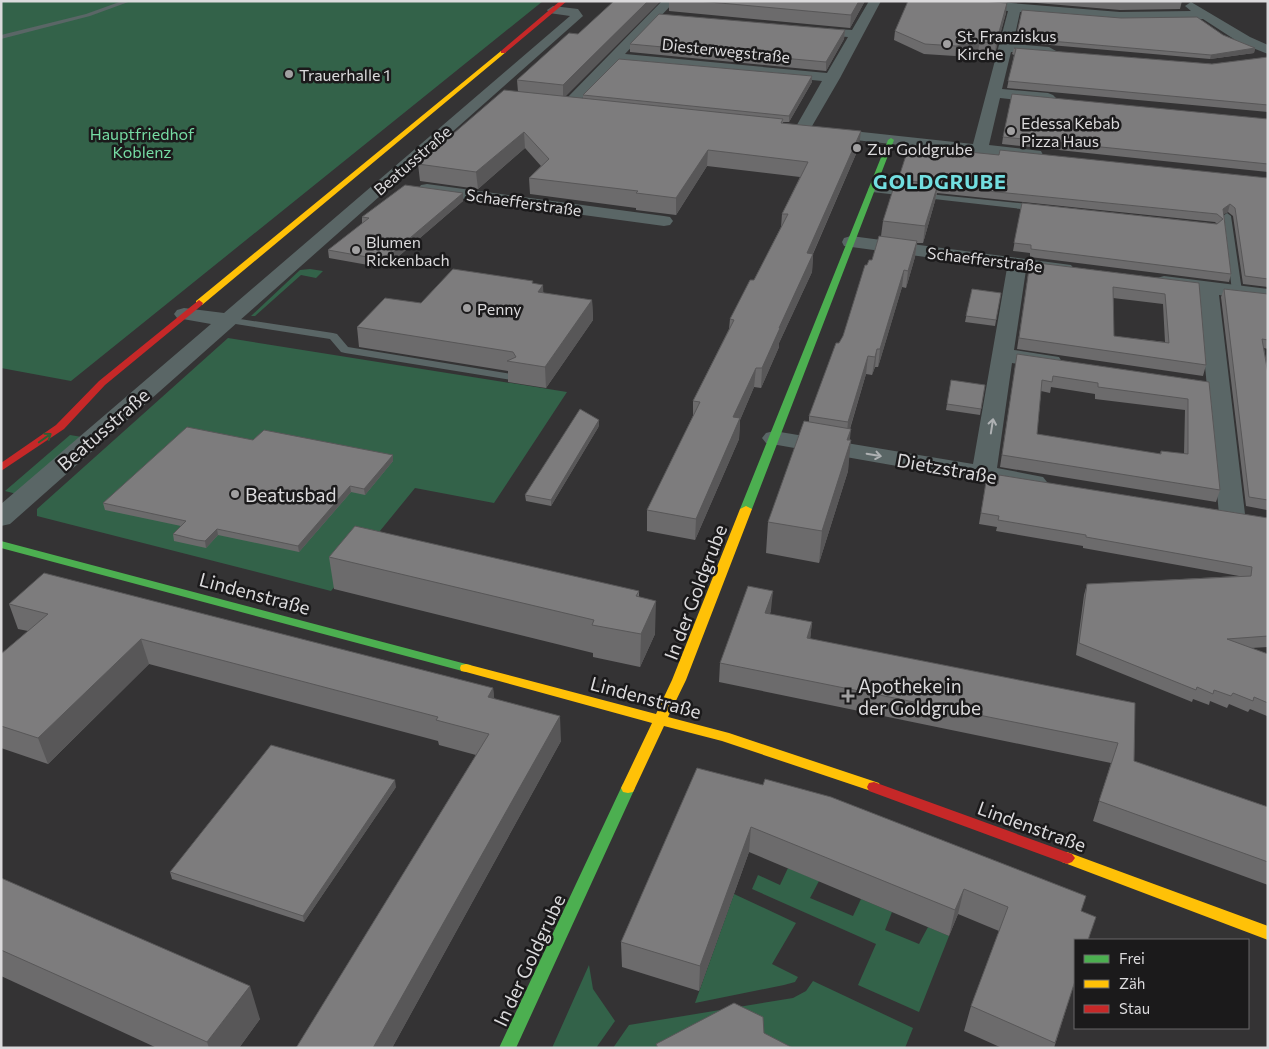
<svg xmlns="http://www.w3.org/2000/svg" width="1269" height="1049" font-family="Commissioner,sans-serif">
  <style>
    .green { fill: #336249 }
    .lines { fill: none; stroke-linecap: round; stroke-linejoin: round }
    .lane { fill: #5a6666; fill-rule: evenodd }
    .street { fill: #5a6666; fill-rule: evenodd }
    .fast { fill: #4caf50; fill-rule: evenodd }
    .slow { fill: #ffc107; fill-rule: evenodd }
    .jam { fill: #c62828; fill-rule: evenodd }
    .wall { fill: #6c6b6c; fill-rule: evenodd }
    .shaded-wall { fill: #585758 }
    .building { fill: #7d7c7d; stroke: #585758; fill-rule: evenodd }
    .oneway { stroke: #aeb1b3 }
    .oneway2 { stroke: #315d33 }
    .poi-dot { fill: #a1a0a1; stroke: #1b1a1b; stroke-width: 2 }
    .labels { text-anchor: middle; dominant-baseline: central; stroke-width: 5; stroke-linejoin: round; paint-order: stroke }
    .far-poi-label { font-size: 16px; fill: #dbdadc; stroke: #1b1a1b; text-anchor: start }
    .far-street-label { font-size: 16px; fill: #dbdadc; stroke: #1b1a1b }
    .far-park-label { font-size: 16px; fill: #76dca4; stroke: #1b1a1b }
    .street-label { font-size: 19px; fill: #dbdadc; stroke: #1b1a1b }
    .poi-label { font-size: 19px; fill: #dbdadc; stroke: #1b1a1b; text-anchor: start }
    .far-district-label { font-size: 20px; font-weight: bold; letter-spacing: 1px; fill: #72dee0; stroke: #1b1a1b }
  </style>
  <rect width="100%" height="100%" fill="#343334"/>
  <path class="green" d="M1 1H543L71 381 1 368Z
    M310 269 323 271 316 278 301 275 255 316H251L300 270Z
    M228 338 567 392 494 503 415 488 331 591 37 516V509Z
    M70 435 82 437 17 494 5 491Z
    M788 868 819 881 810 898 853 916 861 899 892 912 885 930 919 944 928 927 949 936 919 1012 858 985 876 944 752 889 758 875 780 885Z
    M734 894 796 923 772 964 798 977 795 982 784 985 695 1003Z
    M589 965 593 989 615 1021 596 1048H552Z
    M813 981 913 1028 905 1048H613L629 1025 793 998 806 991Z"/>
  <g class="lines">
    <path class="lane" d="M122 1H131L90 16 1 39V35L86 14Z
      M869 188 1039 205 1043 208 1039 211 872 192 868 190Z
      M1227 213 1231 216 1242 291 1237 294 1232 291 1223 216Z
      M227 317 333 333 337 334 348 347 511 374 516 377 511 380 345 353 341 352 330 339 223 322V318Z"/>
    <path class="street" d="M662 1H675L625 54 827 73 848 37 809 34 802 30 804 27 852 30 869 1H881L840 78 808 133H796L794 130 822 81 618 61 573 108H563L560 105 563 102Z
      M932 1H987L1120 12 1191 11 1185 6 1191 2 1250 37 1268 45V54L1240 43 1203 19 1120 20 1020 12 1013 44 1049 47 1056 51 1049 55 1011 52 1002 89 1048 93 1053 95 1056 98 1053 101 1048 103 1000 98 989 145 1041 151 1043 155 1041 159 1035 160 819 136 817 133 819 130 825 128 973 144 1008 11 938 5Z
      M553 6 578 9 583 16 10 524 1 526V504L211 324 177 318 174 314 177 310 184 308 224 313 570 16 549 13 547 10Z
      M427 184 664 216 670 217 673 221 670 225 664 226 421 193 418 189 421 185Z
      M851 236 1071 265 1074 269 1071 273 1064 275 1026 270 1014 350 1059 357 1062 362 1059 367 1051 369 1012 363 997 468 1043 477 1047 482 1043 487 1034 490 766 443 762 438 766 433 774 431 973 464 1007 268 844 246 842 242 844 238Z
      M1164 276 1268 289V301L1219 295 1245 514 1241 520 1232 522 1223 520 1219 514 1198 292 1157 286 1154 282 1157 278Z"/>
    <path class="fast" d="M891 138 894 140 752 509 746 512 742 511 740 509 888 140Z
      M1 541 466 664 471 665 472 668 471 671 466 672 1 548Z
      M628 783 633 784 635 788 516 1048H499L621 788 623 784Z"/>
    <path class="slow" d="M501 51 506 52 202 305H196V301Z
      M746 506 752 509 686 680 668 717 729 733 879 783 881 787 879 791 874 792 722 741 664 726 635 788 633 792 628 793 623 792 621 788 652 723 466 672 461 671 460 668 461 665 466 664 656 714 672 680 740 509Z
      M1067 852 1268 926V940L1062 862 1059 858 1062 854Z"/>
    <path class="jam" d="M560 1H567L505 53H501V51Z
      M199 300 203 303 202 305 105 385 64 429 1 471V463L56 425 99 381Z
      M874 782 1072 854 1075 858 1072 862 1067 864 869 791 867 787 869 783Z"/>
  </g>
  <path class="wall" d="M669 1H865L850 28 669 11Z
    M1013 1H1182L1180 9 1120 10Z
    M1022 10 1223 35 1255 48 1254 53 1210 59 1015 42Z
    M1006 13 995 53 978 51 955 56 924 54 894 40 895 31Z
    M845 30 844 39 826 71 630 52V44Z
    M569 33 566 97 583 99V95L812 76V82L789 122H783V123L859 147 813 254 812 272 779 343V347L761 388 754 387 740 420 739 439 695 540 647 531V510L693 416V401L729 329 730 319 754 280 781 227 782 214 800 177 707 166 676 215 636 210V208L530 194 529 178 541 166 525 148 478 189 420 181 418 164 518 92 517 80Z
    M1014 48 1212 64 1268 57V112L1007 88 1014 55 1012 54Z
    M1268 119V172L1002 144 1003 137Z
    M999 155 1268 178V287L1243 284 1233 216 1228 212 1224 214 1231 274 1229 282 1030 257V253L1013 251 1022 203 1217 224 1215 222 937 193 935 201 923 243H917L915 257 906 288 902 287 878 367H875L872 375 866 374 850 429 848 471 819 563 766 553 768 522 809 422V416L839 343 843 336 867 265 872 260 881 236 883 221 898 180Z
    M463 193V201L385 268 329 258 328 250 362 224V217Z
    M1030 262 1199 283 1206 365 1203 376 1017 349ZM1113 298 1163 304 1165 342 1114 336Z
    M533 283 544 293 592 300 593 320 546 388 508 382V371L359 347 357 327Z
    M972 289 1001 293 995 326 965 322Z
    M1224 289 1268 294V349L1264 348 1268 374V508L1267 510 1246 506 1221 297Z
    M1017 354 1209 382 1220 490 1216 502 1000 467ZM1051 387 1095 394V399L1185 410 1184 454 1161 451 1160 454 1037 434 1041 391 1050 393Z
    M985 385 980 415 946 410 947 404Z
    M599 426 551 506 526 501 525 495Z
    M253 440 393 461 365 495 351 492 299 552 218 535 206 548 174 541 173 534 181 526 105 510 103 503Z
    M999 475 1268 518V647L1251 648 1268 654 1267 716 1250 709 1248 712 1229 704 1227 708 1210 701 1209 705 1193 699 1192 702 1076 655 1084 595 1087 584 1239 576 1083 548V546L996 531 997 527 979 524 986 482 998 484Z
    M329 557 639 591V597L655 634 640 667 593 657V653L334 589Z
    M9 604 493 688 494 699 561 741 392 1048H296L476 755 439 745 438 741 149 664 48 764 1 748V654L28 631 18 629Z
    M771 610 770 614 812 622 810 639 1135 703 1134 761 1268 807V885L1093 821 1111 763 719 682 720 663Z
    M697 768 1081 911 1075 981 1054 1048H1002L964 1031 971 1006 999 931 958 914 949 936 749 852 699 991 622 967 621 942Z
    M396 787 304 922 172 879 170 872Z
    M1 878 260 1019 239 1048H157L1 976Z"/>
  <path class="shaded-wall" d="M648 1H661L563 99V85Z
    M859 1H865L850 28 851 15Z
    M1007 3 1006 13 995 53 996 43Z
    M845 30 844 39 826 71V62Z
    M980 42 978 51 955 56 956 46Z
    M1255 48 1254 53 1210 59 1211 55Z
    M812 76V82L789 122V116Z
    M861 131 859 147 810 260 813 254 812 272 779 343V347L761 388 762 368 779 328 807 253Z
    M524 132 525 148 478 189 476 172Z
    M708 150 707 166 676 215V198Z
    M938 184 935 201 923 243 925 226Z
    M463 193V201L385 268 384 260Z
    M1230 204 1228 212 1221 216 1223 209Z
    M917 241 915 257 906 288 908 271Z
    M904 270 902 287 878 367 880 349Z
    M543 285 544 305 538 292Z
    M592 300 593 320 546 388 545 367Z
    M877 349 875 367 872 375 875 357Z
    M868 356 866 374 846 441 848 422Z
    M756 368 754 387 740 420 739 439 695 540 696 519 733 417Z
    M599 420V426L551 506V500Z
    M851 429 849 448 851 440 848 471 819 563 822 531 847 440Z
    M393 455V461L365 495 364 489Z
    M350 486 351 492 299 552 298 546Z
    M217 529 218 535 206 548 205 541Z
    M773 591 771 610 763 632 765 613Z
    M656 601 655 634 640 667 641 634Z
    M812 622 810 641 807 638Z
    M141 639 149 664 48 764 38 738Z
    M493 688 496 713 488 697Z
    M560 716 561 741 392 1048H373Z
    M395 780 396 787 304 922 303 916Z
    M751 827 749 852 699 991 700 966Z
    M964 889 958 914 949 936 955 910Z
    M250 986 260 1019 239 1048H209L207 1042Z"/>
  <path class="building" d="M614 1H648L563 85 517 80 569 33 578 34Z
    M698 1H859L851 15Z
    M908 1H982L1007 3 996 43 980 42 956 46 925 44 895 31Z
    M1022 10 1121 18 1197 17 1223 35 1255 48 1211 55 1016 38Z
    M659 14 845 30 826 62 630 44Z
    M1014 48 1212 64 1268 57V105L1008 81 1016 49Z
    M619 59 812 76 789 116 583 95Z
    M504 90 783 119 781 123 861 131 807 253 813 254 779 328H780L762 368H756L733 417 740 418 696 519 647 510 700 402 693 401 734 320 730 319 750 280H754L788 214H782L808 162 708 150 676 198 636 193 638 191 529 178 549 159 524 132 476 172 418 164Z
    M1012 94 1268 119V164L1003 137Z
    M909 146 999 155 1000 150 1268 178V279L1245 276 1235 208 1230 204 1223 209 1231 274 1031 249V245L1014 243 1022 203 1217 224 1223 219 1217 214 937 186 938 184 898 180Z
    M896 180 938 184 925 226 883 221Z
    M405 185 463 193 384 260 328 250 369 218 362 217Z
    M879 236 917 241 908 271 904 270 880 349H877L875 357 868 356 848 422 809 416 836 343H839L843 336 865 265H867L869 260H872Z
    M1030 262 1199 283 1206 365 1019 338ZM1113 287 1165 294 1169 343 1114 336Z
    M453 269 533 281 532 283 543 285 538 292 592 300 545 367 507 361 516 357 513 352 357 327 385 298 421 303Z
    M972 289 1001 293 996 320 966 316Z
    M1224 289 1268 294V340L1262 339 1268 374V500L1249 497Z
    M1017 354 1209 382 1220 490 1002 455ZM1053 376 1098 383V387L1188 399V454L1161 451V454L1037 434 1042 380 1052 382Z
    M951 380 985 385 981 409 947 404Z
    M580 409 599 420 551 500 525 495Z
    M804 421 851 429 847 440H851L822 531 768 522Z
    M187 427 253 440 264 430 393 455 364 489 350 486 298 546 217 529 205 541 197 540 173 534 186 521 103 503Z
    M999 475 1268 518V636L1227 639 1268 654V703L1254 697 1253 701 1233 693 1231 696 1214 690 1213 694 1197 687 1196 690 1079 643 1087 584 1251 576 1252 567 1086 537V535L998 520 999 516 981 513 986 482 998 484Z
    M355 526 639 591 636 596 656 601 641 634 592 625 594 620 329 557Z
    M44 573 493 688 488 697 560 716 373 1048H296L489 734 436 720 438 717 141 639 38 738 1 726V654L48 614 9 604Z
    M748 586 773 591 765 613 812 622 807 638 1135 703 1134 761 1268 807V862L1099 801 1118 743 720 663Z
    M271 745 395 780 303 916 170 872Z
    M697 768 763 785 765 779 831 797 1086 896 1081 911 1096 917 1088 940H1075V981L1055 1043 971 1006 1008 907 964 889 955 910 751 827 700 966 621 942Z
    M1 878 250 986 207 1042 1 950Z
    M734 1003 763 1017 764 1033 793 1048H658L656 1044Z"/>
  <defs><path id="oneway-shaft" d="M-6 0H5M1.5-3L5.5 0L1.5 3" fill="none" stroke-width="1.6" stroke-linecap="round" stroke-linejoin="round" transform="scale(1.25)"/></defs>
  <g class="oneway">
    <use href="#oneway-shaft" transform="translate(992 426) rotate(-81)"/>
    <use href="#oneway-shaft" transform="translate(874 455) rotate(10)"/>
  </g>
  <use class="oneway2" href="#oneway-shaft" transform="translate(45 438) rotate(-35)"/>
  <g class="poi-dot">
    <circle cx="947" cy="44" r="5"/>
    <circle cx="289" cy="74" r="5"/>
    <circle cx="1011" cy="131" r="5"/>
    <circle cx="857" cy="148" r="5"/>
    <circle cx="356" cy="250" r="5"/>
    <circle cx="467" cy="308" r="5"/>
    <circle cx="235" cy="494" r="5"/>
    <path d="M845.5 688.5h5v5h5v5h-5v5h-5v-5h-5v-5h5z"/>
  </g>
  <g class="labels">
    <g class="far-poi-label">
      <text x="957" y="35">St. Franziskus<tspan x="957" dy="18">Kirche</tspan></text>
      <text x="299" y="74">Trauerhalle 1</text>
      <text x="1021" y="122">Edessa Kebab<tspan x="1021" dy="18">Pizza Haus</tspan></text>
      <text x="867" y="148">Zur Goldgrube</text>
      <text x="366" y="241">Blumen<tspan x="366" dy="18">Rickenbach</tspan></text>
      <text x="477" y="308">Penny</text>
    </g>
    <g class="far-street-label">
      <text transform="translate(726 50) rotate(6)">Diesterwegstraße</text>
      <text transform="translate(412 160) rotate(-41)">Beatusstraße</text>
      <text transform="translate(524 202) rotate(8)">Schaefferstraße</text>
      <text transform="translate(985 259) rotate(7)">Schaefferstraße</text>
    </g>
    <g class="far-park-label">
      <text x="142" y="133">Hauptfriedhof<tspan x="142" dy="18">Koblenz</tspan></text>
    </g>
    <g class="street-label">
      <text transform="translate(103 429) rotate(-41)">Beatusstraße</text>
      <text transform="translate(947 468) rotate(10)">Dietzstraße</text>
      <text transform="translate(695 592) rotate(-69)">In der Goldgrube</text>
      <text transform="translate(255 593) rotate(15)">Lindenstraße</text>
      <text transform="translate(646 697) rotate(15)">Lindenstraße</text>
      <text transform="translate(1032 826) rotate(20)">Lindenstraße</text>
      <text transform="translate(529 960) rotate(-65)">In der Goldgrube</text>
    </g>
    <g class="poi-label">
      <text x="245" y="494">Beatusbad</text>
      <text x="858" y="685">Apotheke in<tspan x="858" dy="22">der Goldgrube</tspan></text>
    </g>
    <g class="far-district-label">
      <text x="940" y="181">GOLDGRUBE</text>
    </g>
  </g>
  <rect width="1269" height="1049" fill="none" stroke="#dbdadc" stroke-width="5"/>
  <rect x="1074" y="939" width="175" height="90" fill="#1b1a1b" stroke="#686768"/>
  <rect x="1084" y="955" width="25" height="8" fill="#4caf50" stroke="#686768"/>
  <text x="1119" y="964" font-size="15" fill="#dbdadc">Frei</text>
  <rect x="1084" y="980" width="25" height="8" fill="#ffc107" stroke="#686768"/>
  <text x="1119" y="989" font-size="15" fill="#dbdadc">Zäh</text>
  <rect x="1084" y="1005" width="25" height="8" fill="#c62828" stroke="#686768"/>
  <text x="1119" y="1014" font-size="15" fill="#dbdadc">Stau</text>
</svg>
